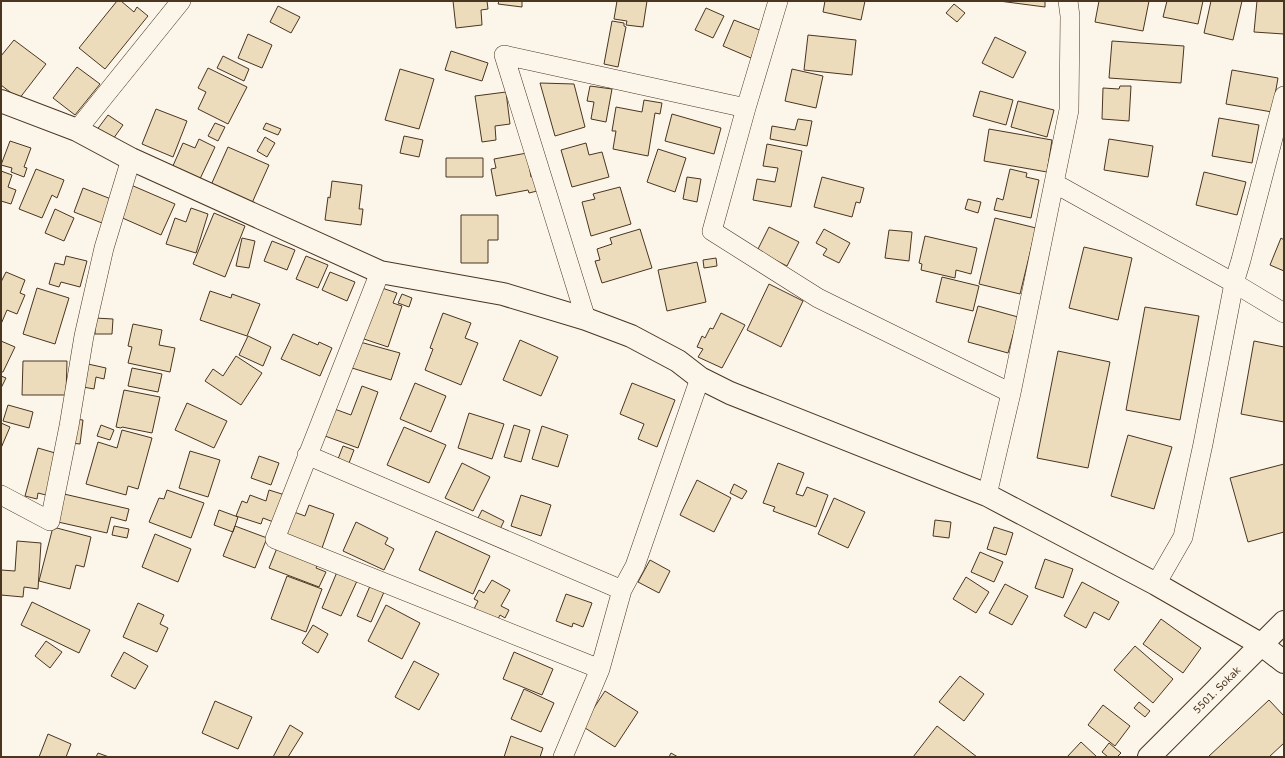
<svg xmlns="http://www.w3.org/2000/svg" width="1285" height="758" font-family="'DejaVu Sans',sans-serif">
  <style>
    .building { fill: #ecdcbc; stroke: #4a3520 }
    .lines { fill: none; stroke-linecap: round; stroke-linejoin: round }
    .minor-casing { stroke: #4a3520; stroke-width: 20 }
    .tertiary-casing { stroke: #4a3520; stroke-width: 24 }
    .minor { stroke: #fbf6e9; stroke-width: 19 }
    .tertiary { stroke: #fbf6e9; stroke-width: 22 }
    .labels { text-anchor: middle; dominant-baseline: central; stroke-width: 3; stroke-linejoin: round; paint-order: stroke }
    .street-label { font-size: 10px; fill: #4a3520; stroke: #fbf6e9 }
  </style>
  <rect width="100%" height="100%" fill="#fbf6e9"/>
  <path class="building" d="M117 1H121L134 12 137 7 148 16 105 69 79 48Z
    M453 1H487L488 9 481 10 482 25 456 28Z
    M499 1H522V7L498 4Z
    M617 1H647L643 27 626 25 627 21 614 19Z
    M825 1H865L861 20 823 12Z
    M999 1H1045V7Z
    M1099 1H1149L1143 31 1095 22Z
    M1167 1H1203L1198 24 1163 17Z
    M1211 1H1242L1233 40 1204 33Z
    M1257 1H1284V34L1254 32Z
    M954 4 965 13 957 22 946 13Z
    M278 6 300 17 291 33 270 22Z
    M706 8 724 16 713 38 695 30Z
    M734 20 762 31 751 58 723 46Z
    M612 21 624 23V26L626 27 618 67 604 64Z
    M248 34 272 45 262 68 238 58Z
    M808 35 856 40 852 75 804 70Z
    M995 37 1026 52 1013 78 982 63Z
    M14 40 46 64 19 99 1 85V56Z
    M1112 41 1184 46 1181 83 1109 78Z
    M451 51 488 63 482 81 445 70Z
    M223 56 249 69 244 81 217 68Z
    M77 67 100 84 75 115 53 98Z
    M208 68 247 87 228 124 198 109 206 92 198 88Z
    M400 69 434 79 419 129 385 120Z
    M792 69 823 76 816 108 785 101Z
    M1232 70 1278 78 1272 112 1226 104Z
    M540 83 574 84 585 127 555 136Z
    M590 86 612 89 606 122 591 119 594 102 587 101Z
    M1120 86H1131L1129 121 1102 119 1103 88 1119 89Z
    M980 91 1013 100 1006 125 973 116Z
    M506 92 510 124 495 126 496 140 482 142 475 96Z
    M644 100 662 103 660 114 655 113 648 156 613 149 616 131H612L616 107 642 112Z
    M1018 101 1054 110 1047 137 1011 127Z
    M156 109 187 121 173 157 142 144Z
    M672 114 721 128 714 154 665 141Z
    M108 115 123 125 111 142 96 131Z
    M1219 118 1259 125 1252 163 1212 156Z
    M798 119 812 121 807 146 770 139 772 126 795 130Z
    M215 123 225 127 218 141 208 136Z
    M266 123 281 129 278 135 263 129Z
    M989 129 1052 140 1047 172 984 161Z
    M404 136 423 140 419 157 400 153Z
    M265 137 275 143 267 157 257 151Z
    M199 139 215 147 199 181 172 168 183 143 195 148Z
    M1109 139 1153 146 1148 177 1104 170Z
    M10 141 31 148 24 167 27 168 24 177 11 172 12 168 1 165Z
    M586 143 589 155 602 152 609 177 572 187 561 150Z
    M767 144 802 151 791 207 753 200 757 179 775 182 778 168 763 166Z
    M228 147 269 165 252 203 211 185Z
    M658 149 686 158 675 192 647 182Z
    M527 153 531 177 534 176 537 191 529 193 528 190 496 196 491 169 496 168 494 159Z
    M446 158H483V177H446Z
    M36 169 64 180 57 198 52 195 42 218 19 209Z
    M1010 169 1027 173 1026 177 1039 180 1031 218 994 210 997 198 1003 200Z
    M1 171 12 175 8 187 16 190 11 204 1 201Z
    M1204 172 1246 182 1237 215 1196 205Z
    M687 177 701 179 697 202 683 199Z
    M822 177 864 188 860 203 856 202 852 217 814 207Z
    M332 181 362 185 359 209H363L361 225 325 220 328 197 330 198Z
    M131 185 175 204 161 235 118 216Z
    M620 187 631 224 591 236 582 202 595 199 593 194Z
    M83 188 111 199 102 223 74 212Z
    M968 199 981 202 978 213 965 209Z
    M191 208 208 214 196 253 166 244 175 218 186 222Z
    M55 209 74 218 64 241 45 233Z
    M214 213 245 226 225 277 193 264Z
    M461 215H498V240H488V263H461Z
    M995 218 1036 228 1020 294 979 284Z
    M769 227 799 242 787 266 757 251Z
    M640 229 652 268 602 283 595 261 600 260 597 249 612 244 610 238Z
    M824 229 850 243 839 263 823 255 827 249 816 243Z
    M889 230 912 232 909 261 885 258Z
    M925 236 977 248 971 274 956 270 955 278 921 270 922 264 919 263Z
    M242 238 255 241 249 268 236 266Z
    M1281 238 1284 240V271L1270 265Z
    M272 241 295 250 287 270 264 261Z
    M1084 247 1132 258 1118 320 1069 308Z
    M66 256 87 261 80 287 61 282 59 287 49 284 55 263 64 265Z
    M306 256 328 265 318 288 296 279Z
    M716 258 717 266 704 268 703 260Z
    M697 262 706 302 667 311 658 270Z
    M6 272 25 280 20 293 25 295 17 314 7 310 1 324V282Z
    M330 272 355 282 347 301 322 290Z
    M942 277 979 286 973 311 936 302Z
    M769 284 803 301 781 347 747 330Z
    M379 287 397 293 393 303 402 306 388 347 361 338Z
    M37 288 69 298 55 344 23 334Z
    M210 291 231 298 232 294 260 304 247 336 200 320Z
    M402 294 412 298 409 307 398 303Z
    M978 306 1018 317 1008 353 968 342Z
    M1145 307 1199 316 1180 420 1126 410Z
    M443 313 471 323 465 338 478 343 461 385 425 370 433 349 430 348Z
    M721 313 745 325 722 368 698 357 703 349 697 347 702 336 705 338 710 328 713 329Z
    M95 318 113 319 112 334H95Z
    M133 324 162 330 159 345 175 348 170 372 128 363 132 347 128 346Z
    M293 334 318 345 319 342 332 348 320 376 281 359Z
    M248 336 271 347 263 366 239 355Z
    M520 340 558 357 541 396 503 380Z
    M1 341 15 347 3 372H1Z
    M1254 341 1284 347V422L1241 414Z
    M360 342 400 353 391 380 352 368Z
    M1058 351 1110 362 1088 468 1037 458Z
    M236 356 262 373 241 405 205 381 213 369 223 376Z
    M23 361H67L66 395H22Z
    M88 364 106 368 104 379 96 377 94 389 83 387Z
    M132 368 162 374 158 392 128 386Z
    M1 376 6 378 1 388Z
    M415 383 446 396 431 432 400 419Z
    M632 383 675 400 657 447 638 439 644 424 620 414Z
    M362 386 378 392 358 448 325 436 329 407 351 415Z
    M124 390 160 397 152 433 122 427 121 428 116 427Z
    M187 403 227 421 214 448 175 430Z
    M8 405 33 412 29 428 3 421Z
    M469 413 504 424 492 459 458 448Z
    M74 419 83 420 80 444 71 443Z
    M1 423 10 427 1 448Z
    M101 425 114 430 110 440 97 436Z
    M514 425 530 430 521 462 504 457Z
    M542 426 568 435 558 467 532 459Z
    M404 427 446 445 429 483 387 465Z
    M122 430 152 438 138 489 128 486 126 495 86 484 98 442 117 448Z
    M1128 435 1172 447 1154 509 1111 496Z
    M343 446 354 450 349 463 338 459Z
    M38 448 62 455 50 496 38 493 37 499 25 496Z
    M190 451 220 460 208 497 179 488Z
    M259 456 279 463 271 485 251 478Z
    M462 463 490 477 473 511 445 498Z
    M778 463 804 473 796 494 803 496 807 487 828 495 816 527 773 511 775 507 763 503Z
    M1284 464V532L1248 542 1230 478Z
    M697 480 731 498 714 532 680 515Z
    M734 484 747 491 742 499 730 493Z
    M167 490 204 503 191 538 149 522 159 498 164 499Z
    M269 490 285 495 276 523 263 518 261 524 236 516 242 501 247 503 250 495 266 501Z
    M64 494 129 509 126 521 111 517 107 533 58 522Z
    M521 495 551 505 541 536 511 526Z
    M834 498 865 512 848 548 818 534Z
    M309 505 334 514 322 548 286 536 294 512 305 516Z
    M219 510 238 517 233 532 214 525Z
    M482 510 504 521 499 531 477 520Z
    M935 520 951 522 949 538 933 536Z
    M356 522 388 538 385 544 394 549 384 570 343 551Z
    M114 526 129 529 127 538 112 535Z
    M235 526 267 538 255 568 223 556Z
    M53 527 91 537 84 567 76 565 70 589 39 581Z
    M994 527 1013 533 1006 555 987 549Z
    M436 531 490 556 473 594 419 570Z
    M155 534 191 549 178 582 142 567Z
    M17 541 41 543 38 589 24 587 23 597 1 595V570L15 571Z
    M279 543 320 559 316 568 326 572 319 587 269 568Z
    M980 552 1003 562 994 582 971 572Z
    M1045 559 1073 569 1063 598 1035 588Z
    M650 560 670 571 659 593 638 582Z
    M337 572 357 581 341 616 322 608Z
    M287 576 322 589 306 632 271 619Z
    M966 577 989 592 976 613 953 599Z
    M492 580 510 590 501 606 509 610 505 618 500 615 496 623 473 611 478 601 474 599 479 590 484 593Z
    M1082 582 1119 602 1109 620 1094 612 1086 628 1064 616Z
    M1005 584 1028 596 1012 625 989 613Z
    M370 586 384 592 371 622 357 616Z
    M566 594 592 603 583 627 573 623 572 627 556 621Z
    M32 602 90 630 79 653 21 625Z
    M138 603 164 615 160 624 168 628 157 652 123 637Z
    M386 605 420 623 402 659 368 641Z
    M1161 619 1201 648 1183 673 1143 644Z
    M313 625 328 634 318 653 302 643Z
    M46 641 62 652 50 668 35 656Z
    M1135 646 1173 679 1153 703 1114 670Z
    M124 652 148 666 135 689 111 676Z
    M514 652 553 669 542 695 503 679Z
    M414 661 439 674 419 710 395 697Z
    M960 676 984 694 964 721 939 702Z
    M524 689 554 703 541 732 511 719Z
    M605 691 638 712 615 747 582 726Z
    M1269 700 1284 716V743L1269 757H1208Z
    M215 701 252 717 238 749 202 733Z
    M1139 702 1150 711 1145 717 1134 708Z
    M1103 705 1130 726 1115 746 1088 725Z
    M290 725 303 733 288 757H273Z
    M937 726 977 757H913Z
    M48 734 71 744 66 757H39Z
    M511 736 543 748 540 757H504Z
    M1081 742 1097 757H1067Z
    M1109 743 1121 753 1117 757H1108L1102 752Z
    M98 753 109 757H96Z
    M671 753 678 757H669Z"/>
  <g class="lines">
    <g class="minor-casing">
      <path id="minor" d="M778 1 746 108 712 231 818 298 1011 393
        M1284 96 1241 260 1234 283 1284 313
        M77 130 181 1
        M1054 183 1234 283 1203 444 1183 537 1156 584
        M380 272 275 539 600 669
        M586 319 504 55 746 108
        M307 455 622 590
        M1 495 50 521 69 426 84 336 104 248 131 159
        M987 495 1011 393 1069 110 1070 16 1068 1
        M563 757 600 669 622 590 635 566 700 378"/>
    </g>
    <g class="tertiary-casing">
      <path id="tertiary" d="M1 101 77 130 131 159 380 272 503 294 586 319 631 336 678 361 700 378 730 393 987 495 1156 584 1262 645 1284 662
        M1149 757 1284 622"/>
    </g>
    <use href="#minor" class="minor"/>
    <use href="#tertiary" class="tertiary"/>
  </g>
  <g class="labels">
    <g class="street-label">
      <text transform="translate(1217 690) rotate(-45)">5501. Sokak</text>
    </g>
  </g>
  <rect width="1285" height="758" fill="none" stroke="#4a3520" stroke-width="4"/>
</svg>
